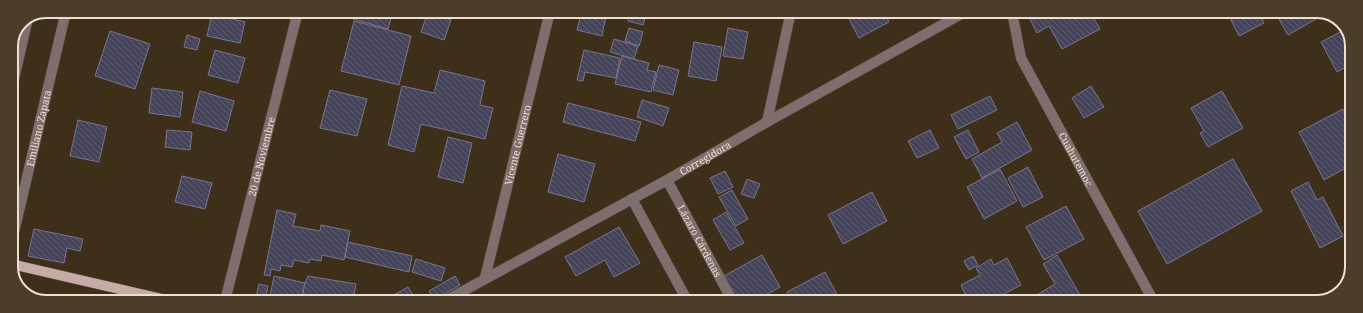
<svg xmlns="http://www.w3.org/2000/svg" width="1363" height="313" font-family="'Noto Serif',serif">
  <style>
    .building { fill: url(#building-back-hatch); stroke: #78758f }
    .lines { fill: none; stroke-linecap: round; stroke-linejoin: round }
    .minor-casing { stroke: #594b38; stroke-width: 11 }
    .major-casing { stroke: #594b38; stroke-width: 11 }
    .minor { stroke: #7d6f6d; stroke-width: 10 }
    .major { stroke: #c7aba7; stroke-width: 10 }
    .labels { text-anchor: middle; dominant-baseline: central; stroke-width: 3; stroke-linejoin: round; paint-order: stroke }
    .street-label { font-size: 10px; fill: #eae1d4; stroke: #3d2f1a }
    .rim { fill: none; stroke: #eae1d4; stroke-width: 2 }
  </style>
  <defs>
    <pattern id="building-back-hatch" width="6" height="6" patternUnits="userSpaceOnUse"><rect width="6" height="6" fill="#45435a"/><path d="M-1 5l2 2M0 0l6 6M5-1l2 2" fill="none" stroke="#605e71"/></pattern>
  </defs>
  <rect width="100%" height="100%" fill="#3d2f1a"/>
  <path class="building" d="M344 11H393L388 29 343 16Z
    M428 11 451 20 444 40 421 32Z
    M582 11 606 16 602 36 577 30Z
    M630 11H647L643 25 628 21Z
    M854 11H884L889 22 859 38 847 15Z
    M1035 12H1090L1100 29 1062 49 1049 26 1037 33 1028 15Z
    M1205 12H1217L1207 16Z
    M1232 12H1258L1264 23 1239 36 1228 14Z
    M1275 12H1312L1316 19 1288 35Z
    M212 14 245 22 240 43 207 36Z
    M354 21 411 36 399 85 341 71Z
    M629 28 643 32 639 46 625 41Z
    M728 28 748 32 743 59 723 56Z
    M1346 29 1352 41V64L1337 72 1321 42Z
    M110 31 150 44 135 89 95 76Z
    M187 35 200 39 197 50 184 47Z
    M614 39 638 46 634 59 610 52Z
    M694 42 722 47 716 81 688 76Z
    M215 50 245 58 238 83 208 75Z
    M584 50 620 58 616 78 585 72 583 81 577 80Z
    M622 56 649 63 647 70 656 72 651 92 615 84Z
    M659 65 679 70 673 95 653 90Z
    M440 70 485 81 480 105 493 108 485 139 421 124 414 152 388 145 402 86 434 93Z
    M1091 86 1104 107 1084 118 1072 98Z
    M152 88 183 92 180 117 149 113Z
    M330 90 367 99 357 136 320 128Z
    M200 91 234 101 226 131 192 122Z
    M1222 91 1243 128 1208 147 1200 133 1204 131 1191 108Z
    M990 96 997 110 958 129 951 115Z
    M642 100 669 108 663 126 637 117Z
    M568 103 641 122 635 141 563 122Z
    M1343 109 1352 126 1351 165 1324 180 1299 132Z
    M78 120 107 127 99 162 70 156Z
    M1017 122 1032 150 982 178 972 159 1002 142 997 133Z
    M167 130 192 132 190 150 165 147Z
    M930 130 939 148 917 158 908 141Z
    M968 130 979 152 966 159 954 137Z
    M448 137 472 143 463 183 438 177Z
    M558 154 595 164 584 202 548 192Z
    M1233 159 1262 211 1167 264 1138 211Z
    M1028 167 1043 197 1023 207 1008 178Z
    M1000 169 1017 201 984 219 967 187Z
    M725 171 733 187 718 194 710 178Z
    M182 176 212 183 205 209 175 202Z
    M747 179 760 184 754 198 741 194Z
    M1308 182 1317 200 1323 197 1343 236 1320 248 1291 191Z
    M732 190 748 219 736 226 719 197Z
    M872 192 887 221 843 244 828 215Z
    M1066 206 1084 239 1044 260 1026 227Z
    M277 210 296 214 293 226 320 231 321 225 350 231 344 260 322 255 321 261 310 259 309 263 294 260 292 267 281 265 280 271 271 269 270 276 264 275Z
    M726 212 744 243 730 250 713 220Z
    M619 227 640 263 614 277 605 260 576 276 565 257Z
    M34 229 83 239 80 251 67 248 64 263 28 256Z
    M348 242 412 256 409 272 345 257Z
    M762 255 780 287 754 302H738L724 276Z
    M1057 255 1084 302H1025L1055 284 1043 264Z
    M973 256 978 265 969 270 964 261Z
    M1007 258 1021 285 989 302H969L961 285 980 275 976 268 991 259 994 265Z
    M416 259 445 268 441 281 412 272Z
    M825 272 841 302H791L787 292Z
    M274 276 305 283 301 301H269Z
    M308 276 356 284 353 301H301L305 283Z
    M455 276 460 285 434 300 429 291Z
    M259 284 268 286 265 300 268 301H255Z
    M408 287 414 297 407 301H386L385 300Z
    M784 294 788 302H771Z"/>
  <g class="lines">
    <g class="minor-casing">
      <g id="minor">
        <path id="s1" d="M1012 12 1021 58 1154 302"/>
        <path d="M11 92 28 18"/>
        <path d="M767 122 791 11"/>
        <path id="s2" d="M667 180 733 302"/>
        <path d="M632 199 688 302"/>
        <path id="s3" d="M11 245 66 11"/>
        <path id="s4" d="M485 278 550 11"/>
        <path id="s5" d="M225 301 298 11"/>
        <path id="s6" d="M443 302 667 180 767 122 965 12"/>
      </g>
    </g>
    <g class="major-casing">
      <path id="major" d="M11 264 171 301"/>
    </g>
    <use href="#minor" class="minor"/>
    <use href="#major" class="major"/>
  </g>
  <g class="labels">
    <g class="street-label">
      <text stroke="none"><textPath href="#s3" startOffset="120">Emiliano Zapata</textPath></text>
      <text stroke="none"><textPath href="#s4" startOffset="137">Vicente Guerrero</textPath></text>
      <text stroke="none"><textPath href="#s5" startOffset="149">20 de Noviembre</textPath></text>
      <text stroke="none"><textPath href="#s6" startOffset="299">Corregidora</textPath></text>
      <text stroke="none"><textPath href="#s1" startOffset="162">Cuahutemoc</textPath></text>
      <text stroke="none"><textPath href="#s2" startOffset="69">Lázaro Cárdenas</textPath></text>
    </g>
  </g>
  <path d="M0 0H1363V313H0ZM46 18H1317A28 28 0 0 1 1345 46V267A28 28 0 0 1 1317 295H46A28 28 0 0 1 18 267V46A28 28 0 0 1 46 18Z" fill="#4b3d29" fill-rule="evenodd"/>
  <path class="rim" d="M46 18H1317A28 28 0 0 1 1345 46V267A28 28 0 0 1 1317 295H46A28 28 0 0 1 18 267V46A28 28 0 0 1 46 18Z"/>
</svg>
